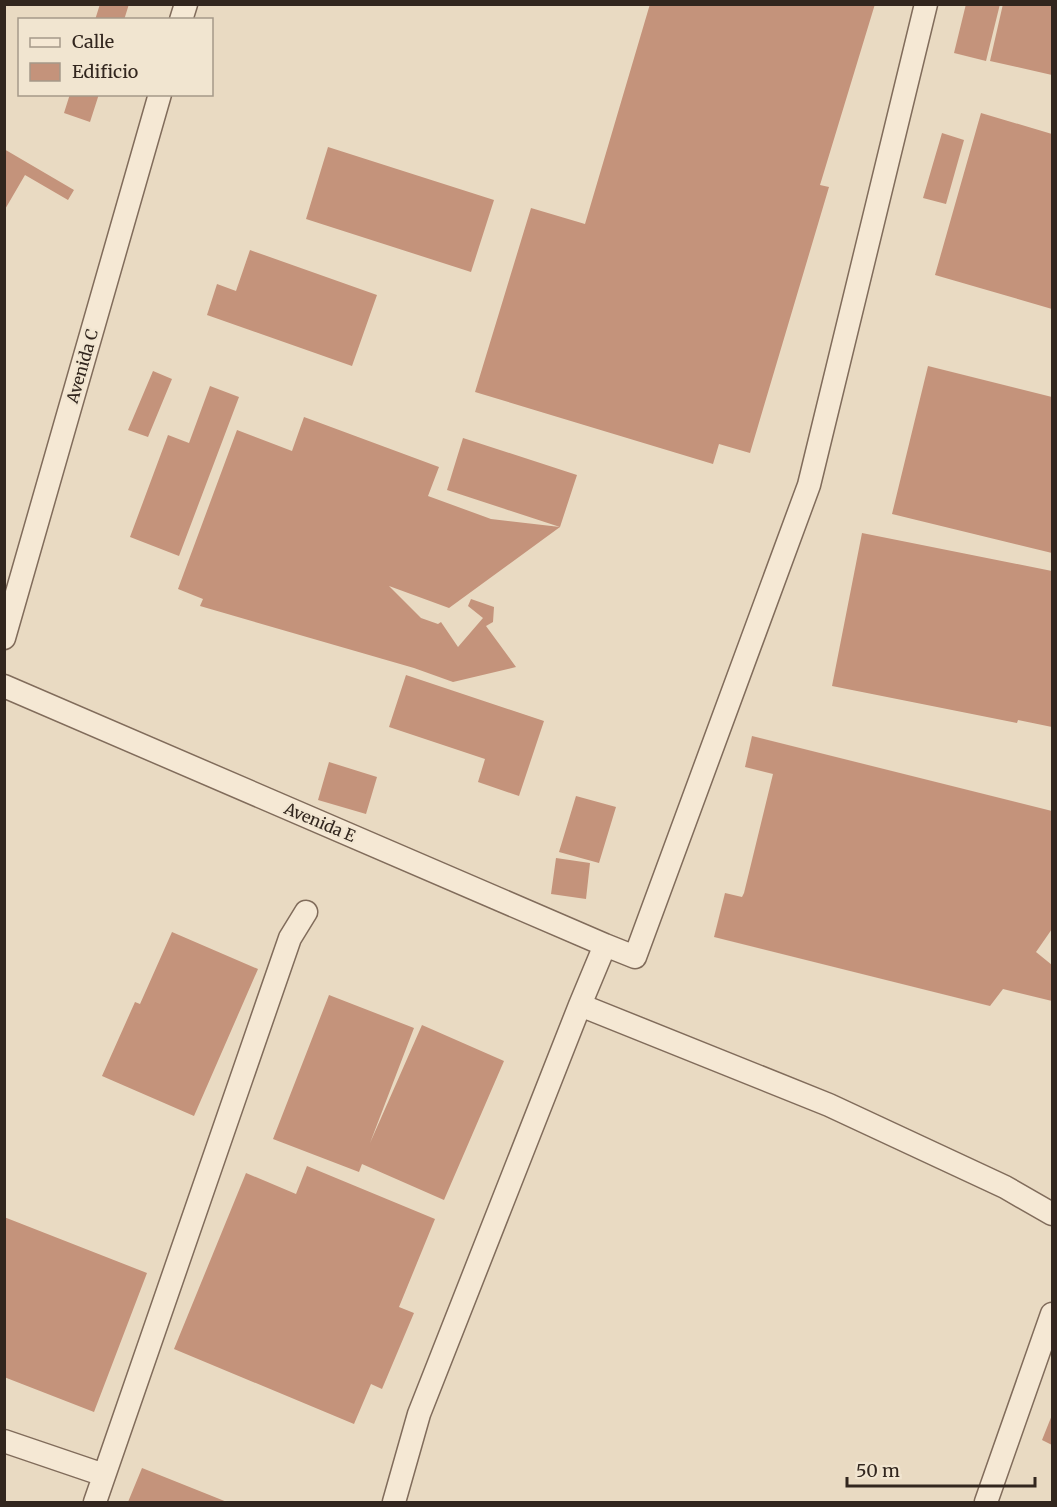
<svg xmlns="http://www.w3.org/2000/svg" width="1057" height="1507" font-family="Merriweather,serif">
  <style>
    .building { fill: #c4937b }
    .lines { fill: none; stroke-linecap: round; stroke-linejoin: round }
    .street-casing { stroke: #816c5b; stroke-width: 25 }
    .street { stroke: #f5e8d4; stroke-width: 22 }
    .labels { text-anchor: middle; dominant-baseline: central; stroke-width: 4.5; stroke-linejoin: round; paint-order: stroke }
    .street-label { font-size: 16px; fill: #32261e; stroke: #f1e5d0 }
  </style>
  <rect width="100%" height="100%" fill="#e9dac2"/>
  <path class="building" d="M100 4H129L124 20H95Z
    M650 4H875L820 185 829 187 750 453 719 444 713 464 475 392 531 208 585 224Z
    M966 4H1000L986 61 954 53Z
    M1003 4H1052V75L990 61Z
    M70 94H99L90 122 64 113Z
    M981 113 1052 134V309L935 275Z
    M942 133 964 140 946 204 923 198Z
    M328 147 494 200 471 272 306 219Z
    M4 149 74 190 68 200 25 175 4 211Z
    M250 250 377 295 352 366 207 315 217 284 236 291Z
    M928 366 1052 397V553L892 514Z
    M153 371 172 379 148 437 128 430Z
    M210 386 239 397 179 556 130 537 168 435 189 443Z
    M304 417 439 467 428 496 491 519 560 527 447 490 463 438 577 475 560 527 449 608 389 586 421 618 438 624 441 622 458 647 483 618 468 606 471 599 494 607 493 622 486 626 516 667 453 682 414 668 200 606 203 599 178 589 237 430 292 451Z
    M862 533 1052 571V727L1018 720 1017 723 832 686Z
    M406 675 544 721 519 796 478 782 485 759 389 727Z
    M752 736 1052 811V929L1036 952 1052 965V1001L1003 989 990 1006 714 937 725 893 742 897 744 893 773 774 745 767Z
    M329 762 377 777 366 814 318 800Z
    M576 796 616 807 599 863 559 852Z
    M556 858 590 863 586 899 551 894Z
    M172 932 258 969 194 1116 102 1076 135 1002 140 1004Z
    M329 995 414 1028 370 1143 422 1025 504 1061 444 1200 362 1164 359 1172 273 1139Z
    M307 1166 435 1219 399 1307 414 1313 382 1389 371 1384 354 1424 174 1349 246 1173 296 1194Z
    M4 1217 147 1273 94 1412 4 1377Z
    M1052 1415V1445L1042 1440Z
    M142 1468 227 1502H128Z"/>
  <g class="lines">
    <g class="street-casing">
      <path id="street" d="M181 20 186 4
        M4 638 160 94
        M4 686 605 945 635 957 809 485 926 4
        M580 1005 829 1105 1005 1187 1052 1214
        M4 1441 104 1475
        M95 1502 290 938 306 912
        M394 1502 419 1414 580 1005 605 945
        M986 1502 1052 1314"/>
    </g>
    <use href="#street" class="street"/>
  </g>
  <g class="labels">
    <g class="street-label">
      <text transform="translate(82 366) rotate(-74)">Avenida C</text>
      <text transform="translate(320 822) rotate(23)">Avenida E</text>
    </g>
  </g>
  <rect width="1057" height="1507" fill="none" stroke="#32261e" stroke-width="12"/>
  <rect x="18" y="18" width="195" height="78" fill="#f1e5d0" stroke="#a59989" stroke-width="1.5"/>
  <rect x="30" y="38" width="30" height="9" fill="#f5e8d4" stroke="#a59989" stroke-width="1.5"/>
  <text x="72" y="48" font-size="18" fill="#32261e">Calle</text>
  <rect x="30" y="63" width="30" height="18" fill="#c4937b" stroke="#a59989" stroke-width="1.5"/>
  <text x="72" y="78" font-size="18" fill="#32261e">Edificio</text>
  <path d="M847 1477v9h188v-9" fill="none" stroke="#32261e" stroke-width="3"/>
  <text x="856" y="1477" font-size="18" fill="#32261e" stroke="#f1e5d0" stroke-width="4.5" paint-order="stroke">50 m</text>
</svg>
